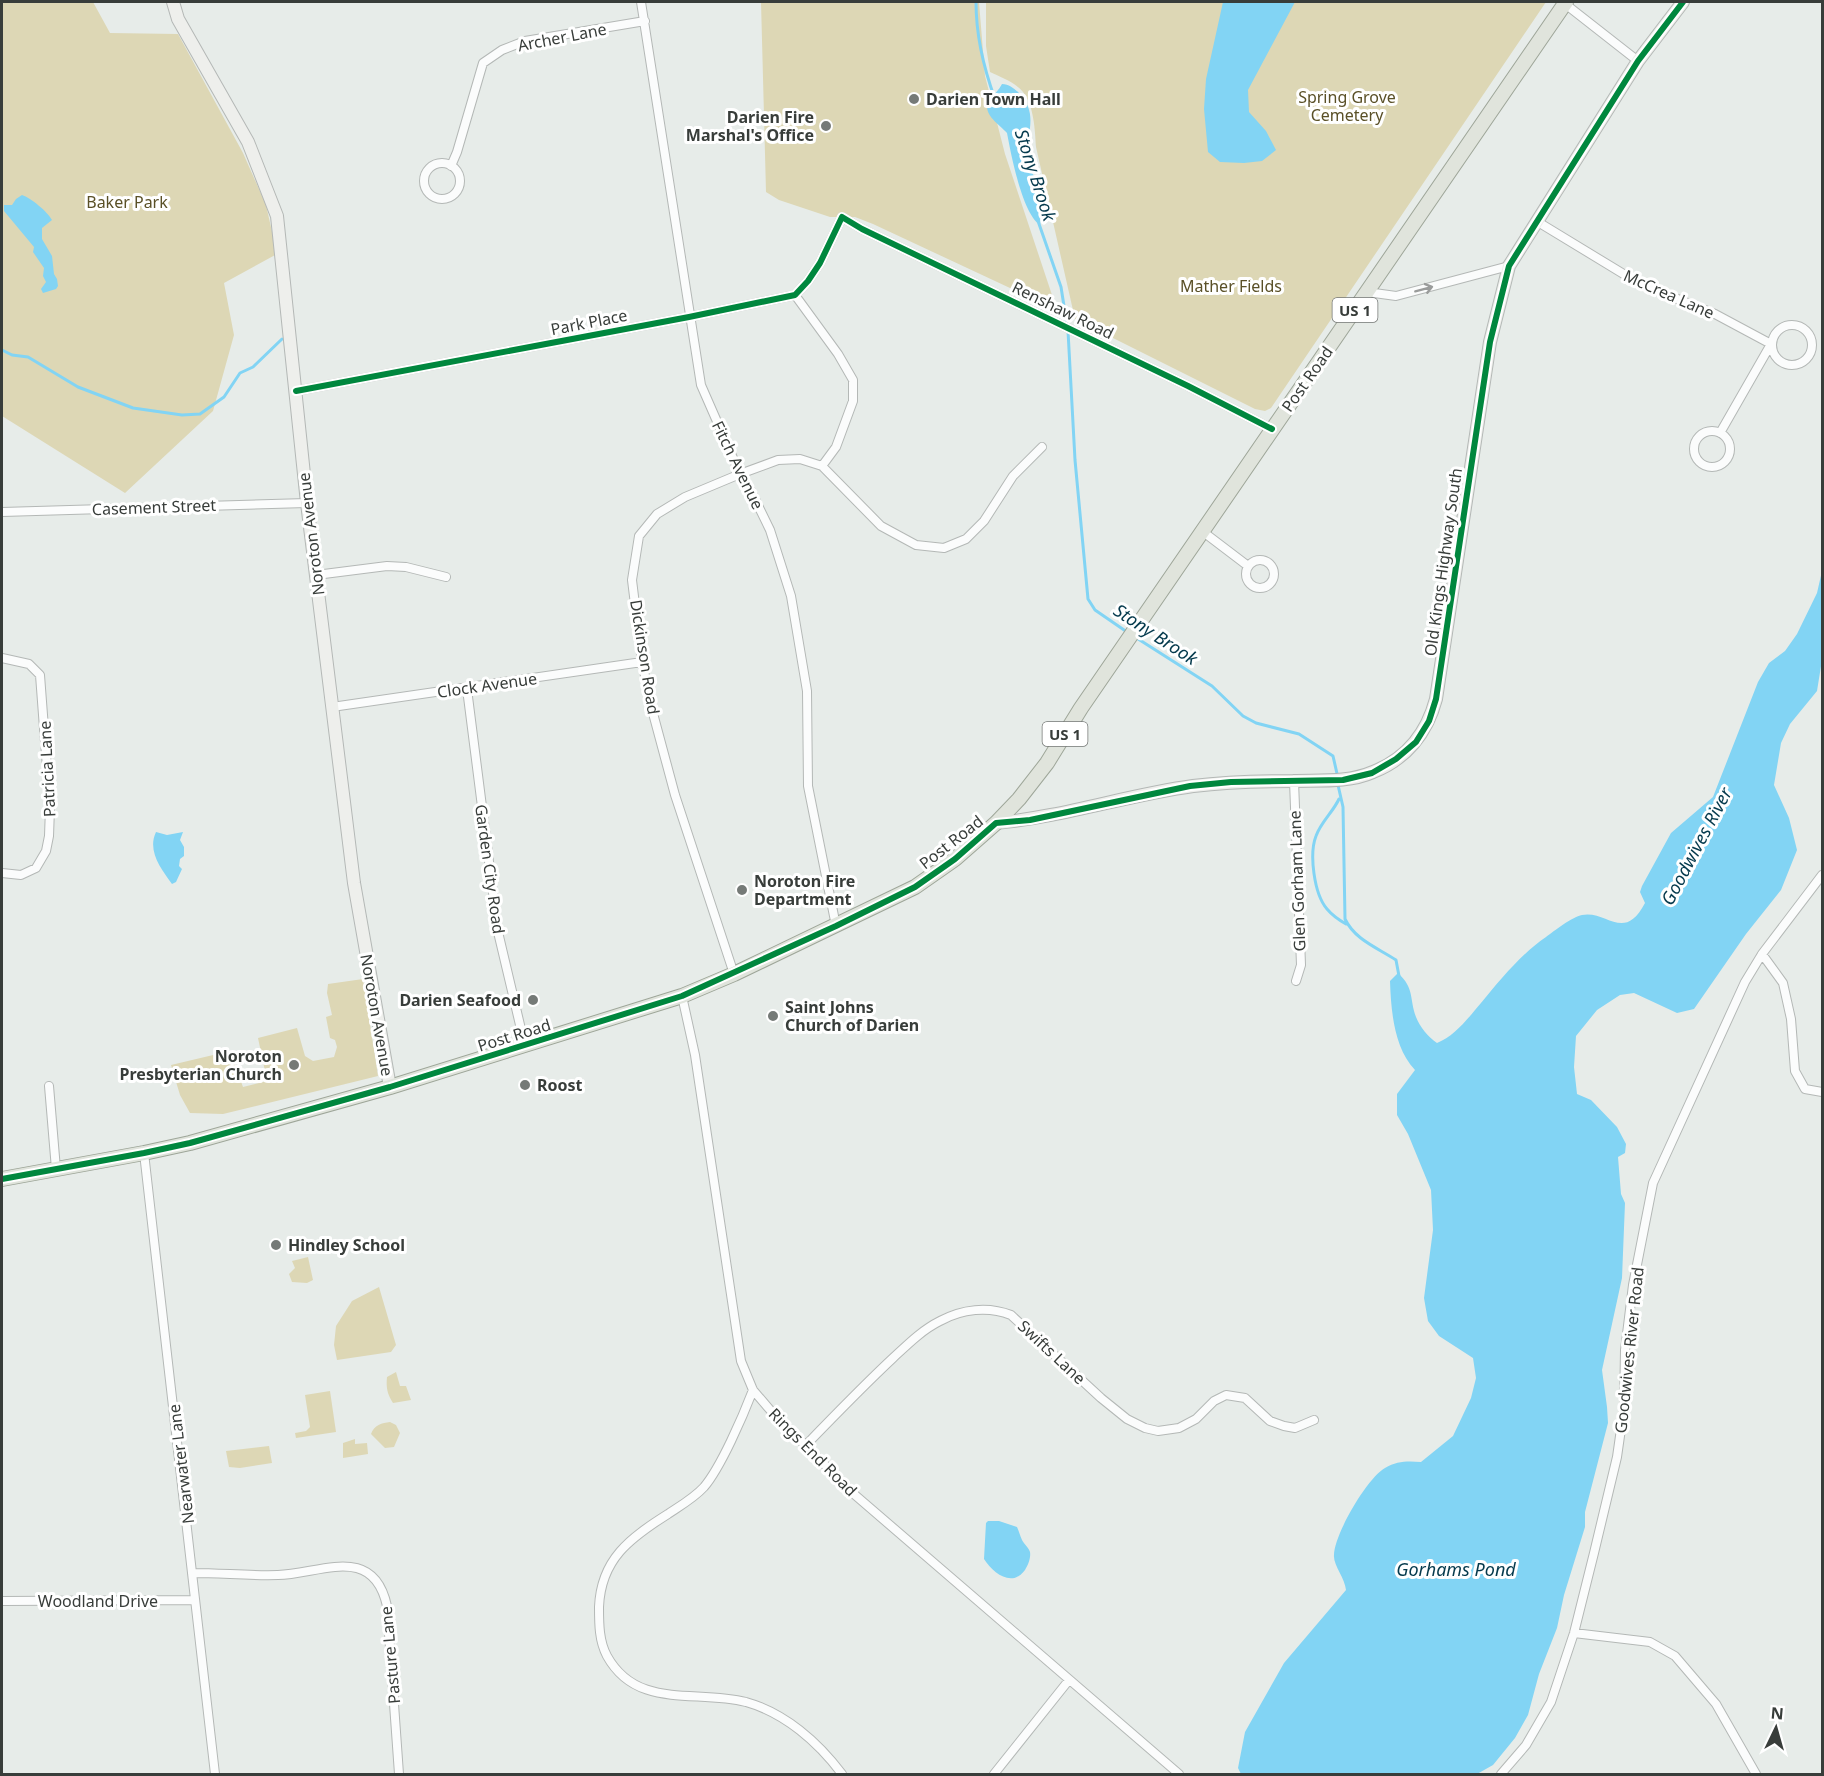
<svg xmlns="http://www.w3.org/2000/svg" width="1824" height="1776" font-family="'Noto Sans',sans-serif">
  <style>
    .green { fill: #ddd7b5 }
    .water { fill: #82d4f4 }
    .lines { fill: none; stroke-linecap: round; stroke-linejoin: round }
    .stream { stroke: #82d4f4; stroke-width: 3 }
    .street-casing { stroke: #b4b8b6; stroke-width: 10 }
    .secondary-casing { stroke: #b4b8b6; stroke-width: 14 }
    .primary-casing { stroke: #9ea699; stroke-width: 16 }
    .street { stroke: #fbfcfc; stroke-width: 8 }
    .secondary { stroke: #eeefec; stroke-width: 12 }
    .primary { stroke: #e0e4dc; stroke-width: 14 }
    .cycleway-casing { stroke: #fff; stroke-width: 10 }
    .cycleway { stroke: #00873e; stroke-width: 6 }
    .oneway { stroke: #9a9c9b }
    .poi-dot { fill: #757a77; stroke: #fff; stroke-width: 2 }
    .labels { text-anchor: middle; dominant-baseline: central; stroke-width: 6; stroke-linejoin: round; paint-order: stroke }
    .shield { fill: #fff; stroke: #747775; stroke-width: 1.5 }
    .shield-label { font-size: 15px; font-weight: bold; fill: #383d3a }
    .street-label { font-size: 16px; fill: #383d3a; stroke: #fff }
    .park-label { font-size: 16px; fill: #5a5027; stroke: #fff }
    .poi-label { font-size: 16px; font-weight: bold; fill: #383d3a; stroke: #fff; text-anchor: start }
    .water-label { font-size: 18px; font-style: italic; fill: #053a4d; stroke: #fff }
  </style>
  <rect width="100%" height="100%" fill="#e7ece9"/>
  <path class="green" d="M2 2H93L110 33 178 34 243 153 266 205 277 254 224 283 234 335 213 411 125 493 2 416Z
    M761 2H979L985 76 1005 154 1057 310 873 224 855 217H830L779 200 766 192Z
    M986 2H1546L1271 408 1265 411 1255 409 1075 319 1036 147C1035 130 1034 106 1023 92 1015 82 1000 77 990 72L986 46Z
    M363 979 378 1076 223 1114 190 1113 180 1095 171 1065 230 1051 243 1087 267 1081 258 1038 297 1028 305 1056 313 1061 334 1057 337 1047 335 1040 330 1038 326 1017 332 1015 327 993 328 984Z
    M308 1257 313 1280 307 1283 292 1282 289 1274 295 1268 292 1261Z
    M379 1287 396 1345 391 1352 337 1360 334 1345 336 1326 352 1301Z
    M396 1372 400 1386H406L411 1400 393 1403C387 1394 386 1387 387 1377Z
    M330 1391 336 1432 296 1438 295 1433 306 1431 310 1427 305 1395Z
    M390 1422 396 1425 400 1433 394 1447 385 1448 371 1434C374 1425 382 1423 390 1422Z
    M355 1439V1444L367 1443 368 1454 343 1458V1443Z
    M269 1446 272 1463 240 1468 229 1467 226 1451Z"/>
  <path class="water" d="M1223 2H1295L1248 90 1249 112 1266 131 1276 150 1262 161 1244 163 1220 162 1208 152 1204 109 1206 79Z
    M1002 84C1009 84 1013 88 1018 92 1042 116 1023 137 1028 163 1030 170 1035 177 1038 184 1044 198 1042 210 1040 225 1022 213 1011 154 1007 133 999 124 980 113 990 100 994 94 999 90 1002 84Z
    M22 195C31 198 48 212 52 220L42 228V239L52 256 54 274 57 279 58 286 56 289 43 293 41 289 46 282 43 276 44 268 33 252 34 247 4 211V205H12L16 199Z
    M1822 571V660L1817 691 1790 724 1781 743 1774 785 1789 818 1797 850 1781 890 1746 934 1694 1009 1677 1013 1634 993 1620 995 1597 1010 1576 1036 1574 1067 1577 1094 1591 1100 1617 1127 1626 1144 1625 1153 1618 1157 1621 1194 1625 1203 1622 1278 1602 1370 1607 1407 1608 1423 1585 1512V1527L1564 1595 1557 1628 1539 1674 1528 1715 1515 1738 1493 1765 1477 1774H1241L1238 1768 1245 1732 1284 1663 1346 1590C1345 1578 1333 1565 1334 1555 1334 1535 1367 1478 1385 1468 1397 1461 1407 1461 1421 1462L1453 1436 1471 1398 1476 1378 1473 1358 1439 1336 1428 1321 1424 1298 1433 1230 1431 1190 1408 1134 1397 1115V1094L1415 1070C1394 1048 1391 1011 1390 981L1398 973C1415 989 1409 998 1416 1017 1420 1027 1428 1037 1437 1043 1455 1036 1469 1017 1481 1003 1500 980 1521 954 1546 937 1554 931 1572 917 1582 915 1607 910 1624 943 1645 903L1640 892 1642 886 1671 833 1713 797 1758 682 1769 663 1785 651 1797 634 1817 593Z
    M156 832 167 835 183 832 180 840 184 847V856L180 859 179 866 182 869 176 882 172 884C161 869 147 851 156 832Z
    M988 1521H999L1017 1527C1019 1531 1020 1536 1022 1540 1024 1544 1029 1548 1030 1552 1031 1558 1028 1565 1025 1570 1012 1588 993 1573 984 1559L986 1523Z"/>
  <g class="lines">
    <path class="stream" d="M976 2C976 34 984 69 995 99
      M1038 221 1061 287 1067 325
      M1068 331 1075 460 1088 599 1095 610 1127 632
      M2 350 12 355 28 357 78 387 133 408 182 415 200 414 224 397 240 373 253 367 282 339
      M1135 637 1212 686 1243 716 1256 723 1299 734 1333 756 1338 778
      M1338 785 1343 807 1345 919C1355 940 1378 948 1396 960L1399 976
      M1339 799C1333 812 1321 822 1316 836 1309 854 1314 894 1327 909 1332 915 1339 920 1346 924"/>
    <g class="street-casing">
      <path id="street" d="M641 2 701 385 740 474 751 491 770 530 791 596 807 691 808 786 836 926
        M1564 3 1638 61
        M424 181a18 18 0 1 1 36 0a18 18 0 1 1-36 0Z
        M451 166 457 152 483 63 502 50 525 41 645 21
        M1538 222 1640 284 1715 314 1771 344 1720 433
        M1367 292 1396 296 1509 266
        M795 295 838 354 853 380V401L836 447 822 466 881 526 916 545 944 548 966 539 984 521 1013 476 1042 447
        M1772 345a20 20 0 1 1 40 0a20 20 0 1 1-40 0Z
        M296 391 689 317 795 295 808 281 820 263 842 217 862 229 1188 386 1272 429
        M1694 449a18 18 0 1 1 36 0a18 18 0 1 1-36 0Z
        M2 512 307 503
        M1202 531 1248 566
        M1246 574a14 14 0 1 1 28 0a14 14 0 1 1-28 0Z
        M316 575 387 566 406 567 446 577
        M2 658 29 664 40 675 50 808 49 836 46 851 36 868 21 875 2 873
        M467 689 498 932 525 1046
        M332 707 642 662
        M1294 781 1301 965 1296 981
        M1762 954 1783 983 1791 1019 1795 1071 1805 1089 1822 1092
        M734 974 675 795 654 717 642 662 632 580 639 536 657 514 685 497 740 474 778 460 800 459 822 466
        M682 996 695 1055 741 1361 753 1390 771 1411 855 1495 1179 1774
        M49 1086 56 1169
        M144 1153 215 1774
        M753 1390C743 1416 721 1467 704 1487 694 1498 680 1506 668 1514 630 1538 601 1559 599 1607 599 1624 599 1641 607 1656 637 1710 695 1689 746 1702 785 1713 818 1742 842 1774
        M805 1446C834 1416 863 1386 893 1358 908 1344 922 1330 940 1321 962 1309 988 1306 1011 1315L1101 1398 1127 1419 1145 1428 1158 1431 1179 1428 1196 1419 1214 1401 1226 1395 1245 1398 1270 1421 1284 1426 1295 1428 1314 1420
        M193 1573C222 1573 250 1576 278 1575 320 1574 373 1543 387 1606L399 1774
        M2 1601 195 1600
        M1574 1633 1650 1642 1675 1656 1716 1704 1756 1774
        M994 1774 1069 1680
        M1501 1774 1526 1745 1551 1702 1574 1633 1594 1553 1617 1457 1624 1408 1625 1350 1633 1285 1653 1183 1745 982 1762 954 1822 875"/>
    </g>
    <g class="secondary-casing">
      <path id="secondary" d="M173 2 178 19 248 142 277 216 307 503 354 883 390 1087
        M996 823C1063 817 1127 795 1193 786 1226 782 1259 781 1293 781 1319 780 1348 783 1373 772 1406 759 1427 733 1436 699L1490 342 1509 266 1638 61 1683 2"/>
    </g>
    <g class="primary-casing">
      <path id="primary" d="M2 1179 144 1153 190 1143 390 1087 682 996 734 974 915 887 955 859 996 823 1019 799 1047 763 1081 708 1566 2"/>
    </g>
    <use href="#street" class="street"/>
    <use href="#secondary" class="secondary"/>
    <use href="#primary" class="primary"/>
    <g class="cycleway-casing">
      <path id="cycleway" d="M296 391 689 317 795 295 808 281 820 263 842 217 862 229 1188 386 1272 429
        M2 1179 144 1153 190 1143 390 1087 682 996 836 926 915 887 955 859 996 823 1030 820 1190 786 1231 782 1343 780 1372 773 1396 759 1416 742 1429 721 1436 699 1490 342 1509 266 1638 61 1683 2"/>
    </g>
    <use href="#cycleway" class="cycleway"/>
  </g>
  <defs><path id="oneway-shaft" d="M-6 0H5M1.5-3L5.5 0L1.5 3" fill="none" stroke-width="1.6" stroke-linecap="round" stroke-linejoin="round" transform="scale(1.5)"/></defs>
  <use class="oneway" href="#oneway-shaft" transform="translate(1424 289) rotate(-15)"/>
  <g class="poi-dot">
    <circle cx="914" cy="99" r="6"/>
    <circle cx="826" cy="126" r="6"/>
    <circle cx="742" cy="890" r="6"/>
    <circle cx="533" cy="1000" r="6"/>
    <circle cx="773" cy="1016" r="6"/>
    <circle cx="294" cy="1065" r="6"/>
    <circle cx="525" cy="1085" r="6"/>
    <circle cx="276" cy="1245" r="6"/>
  </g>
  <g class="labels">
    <g class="shield">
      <rect x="1332.5" y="298" width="45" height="24" rx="4.5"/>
      <rect x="1042.5" y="722" width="45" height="24" rx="4.5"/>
    </g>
    <g class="shield-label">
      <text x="1355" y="310">US 1</text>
      <text x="1065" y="734">US 1</text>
    </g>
    <g class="street-label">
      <text transform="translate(562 37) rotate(-11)">Archer Lane</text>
      <text transform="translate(1669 294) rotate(24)">McCrea Lane</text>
      <text transform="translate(1063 310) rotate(26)">Renshaw Road</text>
      <text transform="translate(589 322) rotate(-11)">Park Place</text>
      <text transform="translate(1307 379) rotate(-55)">Post Road</text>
      <text transform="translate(738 465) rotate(64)">Fitch Avenue</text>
      <text transform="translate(154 507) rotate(-2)">Casement Street</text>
      <text transform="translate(311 534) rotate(-97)">Noroton Avenue</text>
      <text transform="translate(1443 562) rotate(-82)">Old Kings Highway South</text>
      <text transform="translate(645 657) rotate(81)">Dickinson Road</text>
      <text transform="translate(487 685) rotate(-8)">Clock Avenue</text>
      <text transform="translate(47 769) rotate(-93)">Patricia Lane</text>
      <text transform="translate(951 842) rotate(-38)">Post Road</text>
      <text transform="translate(490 869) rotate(82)">Garden City Road</text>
      <text transform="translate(1297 881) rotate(-92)">Glen Gorham Lane</text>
      <text transform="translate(377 1015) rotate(80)">Noroton Avenue</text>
      <text transform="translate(514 1035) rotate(-17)">Post Road</text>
      <text transform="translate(1629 1350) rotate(-84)">Goodwives River Road</text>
      <text transform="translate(1052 1352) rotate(43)">Swifts Lane</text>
      <text transform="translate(813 1452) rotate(45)">Rings End Road</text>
      <text transform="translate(181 1464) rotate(-97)">Nearwater Lane</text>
      <text x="98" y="1601">Woodland Drive</text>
      <text transform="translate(390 1655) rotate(-95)">Pasture Lane</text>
    </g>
    <g class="park-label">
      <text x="1347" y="97">Spring Grove<tspan x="1347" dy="18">Cemetery</tspan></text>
      <text x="127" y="202">Baker Park</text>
      <text x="1231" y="286">Mather Fields</text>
    </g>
    <g class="poi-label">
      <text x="926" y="99">Darien Town Hall</text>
      <text x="814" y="117" text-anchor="end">Darien Fire<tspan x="814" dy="18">Marshal's Office</tspan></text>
      <text x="754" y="881">Noroton Fire<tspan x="754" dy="18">Department</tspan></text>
      <text x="521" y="1000" text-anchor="end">Darien Seafood</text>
      <text x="785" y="1007">Saint Johns<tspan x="785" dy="18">Church of Darien</tspan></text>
      <text x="282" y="1056" text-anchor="end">Noroton<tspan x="282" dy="18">Presbyterian Church</tspan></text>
      <text x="537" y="1085">Roost</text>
      <text x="288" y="1245">Hindley School</text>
    </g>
    <g class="water-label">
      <text transform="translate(1036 175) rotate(72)">Stony Brook</text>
      <text transform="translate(1156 634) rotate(33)">Stony Brook</text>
      <text transform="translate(1696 846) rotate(-62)">Goodwives River</text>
      <text x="1456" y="1569">Gorhams Pond</text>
    </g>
  </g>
  <rect width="1824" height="1776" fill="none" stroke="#383d3a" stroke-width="6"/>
  <g transform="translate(1776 1728) rotate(5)" stroke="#ffffff" stroke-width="4.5" paint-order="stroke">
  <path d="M0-4.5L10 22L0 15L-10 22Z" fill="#383d3a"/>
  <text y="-9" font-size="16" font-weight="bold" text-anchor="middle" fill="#383d3a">N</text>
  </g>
</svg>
